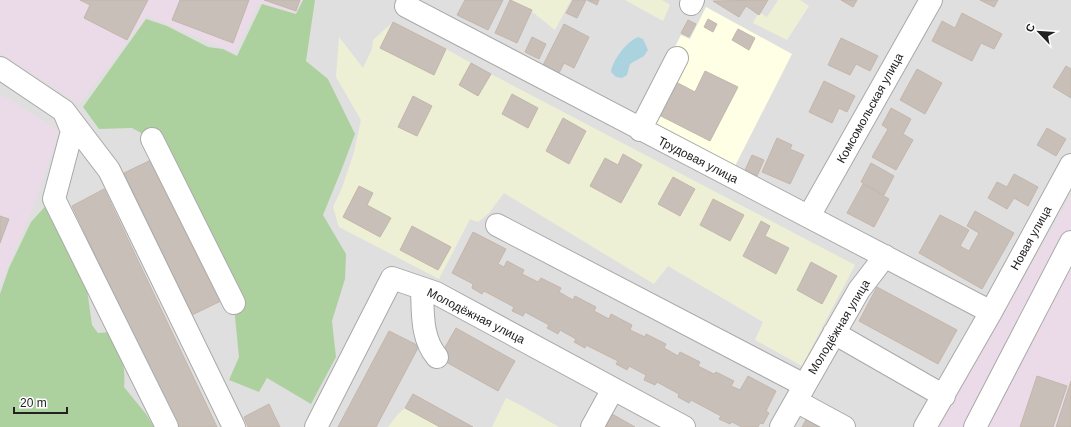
<svg xmlns="http://www.w3.org/2000/svg" width="1071" height="427" font-family="Helvetica,sans-serif">
  <style>
    .residential { fill: #e0dfdf }
    .industrial { fill: #ebdbe8 }
    .education { fill: #ffffe5 }
    .farmland { fill: #eef0d5 }
    .forest { fill: #add19e }
    .water { fill: #aad3df }
    .building { fill: #c7bfb8; stroke: #c4b6ab }
    .lines { fill: none; stroke-linecap: round; stroke-linejoin: round }
    .minor-casing { stroke: #a9a9a9; stroke-width: 24 }
    .minor { stroke: #fff; stroke-width: 22 }
    .labels { text-anchor: middle; dominant-baseline: central; stroke-width: 3; stroke-linejoin: round; paint-order: stroke }
    .street-label { font-size: 12px; fill: #222; stroke: #fff }
  </style>
  <rect width="100%" height="100%" fill="#f2efe9"/>
  <path class="residential" d="M0 0H1071V427H0Z"/>
  <path class="industrial" d="M0 0H307L298 16 259 3 235 53 147 16 79 104 0 53Z
    M0 95 7 98 59 131 35 202 0 286Z
    M1071 195V427H938Z"/>
  <path class="education" d="M706 7 792 54 735 166 639 118 681 35 690 39Z"/>
  <path class="farmland" d="M512 0H571L555 30 535 14Z
    M625 0H662L670 5 663 21Z
    M778 0H800L809 6 787 40 753 23 759 12 767 17Z
    M393 22 380 48 433 75 446 49 471 63 459 85 478 96 491 74 855 265 802 366 755 340 763 322 668 266 654 284 504 193 489 213 478 222 470 219 439 279 339 227 333 207 342 188 354 152 361 120 336 77 339 37 363 68 372 49 373 40Z
    M506 398 522 406 559 427H492Z
    M405 408 440 427H388L398 414Z"/>
  <path class="forest" d="M303 0H315L306 61 328 79 355 134 341 171 323 215 346 254 345 279 332 321 336 357 311 404 267 378 259 392 229 380 239 357 233 297 159 143 132 128 99 129 83 107 146 19 167 26 208 47 223 49 237 56 262 4 296 14Z
    M50 201 85 275 92 325 98 333 111 332C121 352 126 365 124 387L146 414 154 427H0V294L9 268 31 222Z"/>
  <path class="water" d="M638 37 643 39 648 50 644 56 630 64 627 75 622 78 616 77 611 72C612 61 627 41 638 37Z"/>
  <path class="building" d="M80 0H148L127 40 84 18 90 5Z
    M180 0H249L233 43 172 20Z
    M264 0H300L296 11Z
    M465 0H503L488 30 457 15Z
    M510 0 532 10 517 43 495 33Z
    M573 0H586L577 18 566 13Z
    M587 0H599L597 5Z
    M768 0 759 15 746 6 739 17 713 1Z
    M841 0H857L853 7Z
    M980 0H998L994 7Z
    M962 13 1002 34 994 49 981 43 972 61 932 41 942 21 955 28Z
    M708 19 717 24 713 32 704 27Z
    M688 20 696 24 689 37 681 33Z
    M393 22 446 49 434 75 380 48Z
    M564 24 589 37 574 68 564 63 559 73 543 65Z
    M738 29 755 38 749 50 732 40Z
    M532 37 546 44 539 59 525 52Z
    M841 38 878 56 870 71 856 64 850 75 828 65Z
    M471 63 491 74 478 96 459 85Z
    M1066 66 1071 69V98L1053 87Z
    M917 69 942 83 925 114 900 100Z
    M705 71 738 87 710 141 657 114 674 81 695 92Z
    M824 81 855 96 847 112 839 108 832 123 809 112Z
    M512 94 538 108 528 128 502 114Z
    M413 96 432 106 417 136 398 127Z
    M891 108 911 119 903 134 913 140 896 170 872 157 888 129 882 125Z
    M563 118 586 131 569 164 546 151Z
    M1047 128 1066 139 1056 156 1037 145Z
    M777 138 792 145 790 149 804 155 790 184 762 172Z
    M623 154 642 165 621 203 590 186 605 158 618 165Z
    M752 155 764 160 757 176 745 170Z
    M155 158 223 300 192 315 124 173Z
    M871 163 894 176 884 195 861 182Z
    M1014 174 1038 187 1028 206 1014 198 1007 209 988 198 997 182 1007 187Z
    M673 177 695 189 680 216 658 204Z
    M863 184 889 199 874 227 847 213Z
    M359 186 373 193 367 205 391 218 380 237 343 217Z
    M104 189 217 427H177L126 320 72 206Z
    M713 199 744 215 730 241 700 225Z
    M975 211 1014 233 982 289 919 253 940 215 969 230 960 246 969 251 979 233 967 226Z
    M0 216 9 219 0 243Z
    M761 221 770 226 765 236 789 248 776 274 743 256Z
    M412 226 451 247 438 270 400 250Z
    M473 232 506 249 498 264 504 267 507 261 524 270 522 274 538 282 541 278 561 288 559 292 573 300 575 296 596 307 594 311 609 319 611 314 632 325 630 330 645 337 646 334 666 344 664 348 678 356 680 352 700 362 698 366 714 374 716 372 734 381 731 386 740 390 748 376 776 391 766 411 769 413 763 424 760 423 758 427H742L732 422 730 424 719 419 721 416 691 400 689 403 678 397 679 394 657 382 655 385 644 380 646 375 629 366 627 370 616 364 618 361 586 345 585 348 574 342 576 339 560 330 558 334 547 328 549 325 525 312 523 316 512 311 514 307 484 291 482 294 472 288 473 284 452 273Z
    M811 262 837 276 822 304 797 290Z
    M877 287 957 330 938 364 859 321Z
    M456 328 515 361 498 391 439 358Z
    M389 331 419 346 376 427H338Z
    M1037 376 1067 386 1053 427H1020Z
    M1071 381V427H1056Z
    M413 394 473 427H440L405 408Z
    M269 404 280 427H248L244 417Z
    M612 414 635 427H606Z
    M807 418 822 427H802Z"/>
  <g class="lines">
    <g class="minor-casing">
      <path id="minor" d="M691 4 693 0
        M406 6 991 312
        M0 68 64 111 109 170 234 427
        M65 114 72 131 54 199 167 427
        M640 130 677 58
        M152 139 234 303
        M807 215 813 209 931 0
        M497 225 804 385
        M422 289C423 313 421 338 437 357
        M834 333 944 396
        M796 401 844 427
        M316 427 392 278 436 293 684 427
        M592 427 613 389
        M781 427 859 290 885 256
        M925 427 991 312 1071 165
        M975 427 1071 242"/>
    </g>
    <use href="#minor" class="minor"/>
  </g>
  <g class="labels">
    <g class="street-label">
      <text transform="translate(870 108) rotate(-61)">Комсомольская улица</text>
      <text transform="translate(698 160) rotate(27)">Трудовая улица</text>
      <text transform="translate(1031 238) rotate(-61)">Новая улица</text>
      <text transform="translate(476 316) rotate(27)">Молодёжная улица</text>
      <text transform="translate(839 327) rotate(-59)">Молодёжная улица</text>
    </g>
  </g>
  <g transform="translate(1039 32) rotate(295)" stroke="#ffffff" stroke-width="3" paint-order="stroke">
  <path d="M0-3L7 15L0 10L-7 15Z" fill="#222222"/>
  <text y="-6" font-size="11" font-weight="bold" text-anchor="middle" fill="#222222">С</text>
  </g>
  <path d="M14 407v6h53v-6" fill="none" stroke="#222222" stroke-width="2"/>
  <text x="20" y="407" font-size="12" fill="#222222" stroke="#ffffff" stroke-width="3" paint-order="stroke">20 m</text>
</svg>
